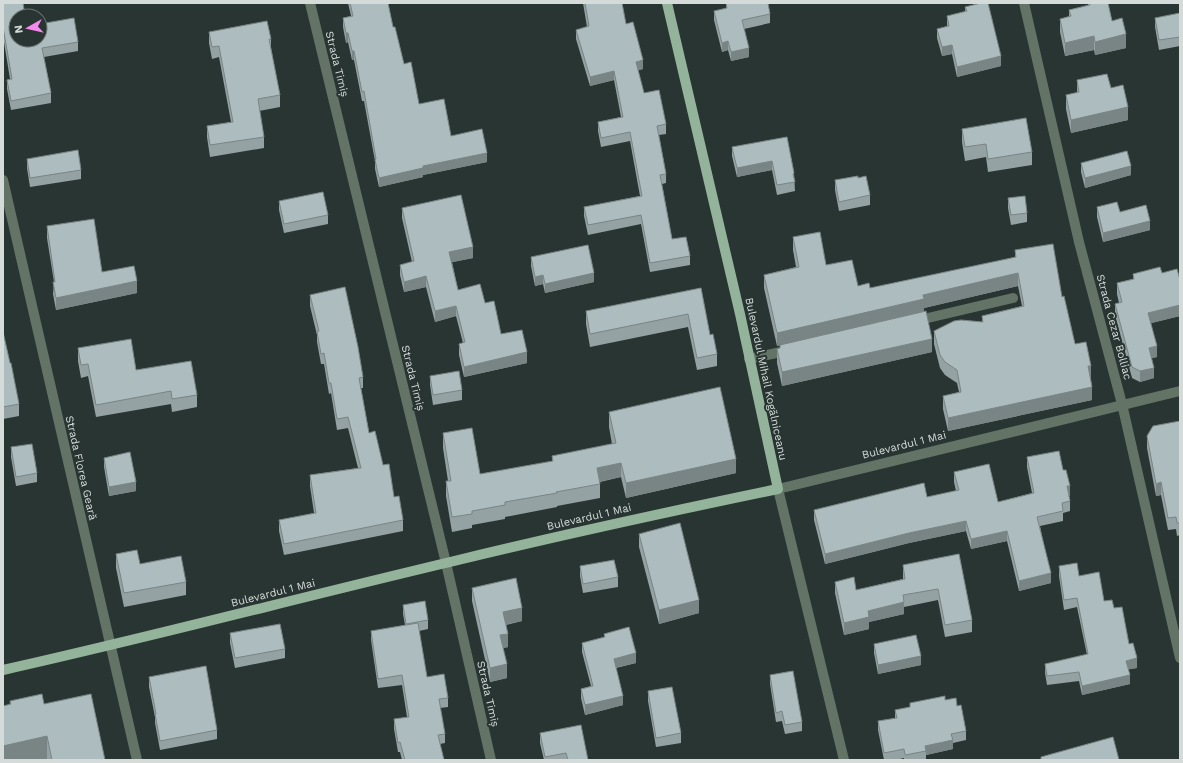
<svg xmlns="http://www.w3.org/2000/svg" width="1183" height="763" font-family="'Work Sans',sans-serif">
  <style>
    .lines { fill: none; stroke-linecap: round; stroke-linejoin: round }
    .minor { stroke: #637467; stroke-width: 10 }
    .major { stroke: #93b49b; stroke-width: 10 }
    .wall { fill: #95a2a3 }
    .shaded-wall { fill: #798485 }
    .building { fill: #adbcbe; stroke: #798485 }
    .labels { text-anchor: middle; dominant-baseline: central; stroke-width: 4; stroke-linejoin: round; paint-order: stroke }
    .street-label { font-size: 11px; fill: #d4dbd9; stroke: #293532 }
  </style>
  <rect width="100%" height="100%" fill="#293532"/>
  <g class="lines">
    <path class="minor" d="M310 3 446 563 491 760
      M1024 3 1079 242 1122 404 1180 658
      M3 180 137 760
      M915 321 1013 298
      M749 359 790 350
      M844 760 778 489 1180 391"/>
    <path class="major" d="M3 670C151 637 298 598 446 563 556 536 667 512 778 489L740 314 667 3"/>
  </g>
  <path class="wall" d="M3 3 16 40 78 42V51L44 57 51 93V103L11 110 7 89V80L10 79 3 36Z
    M348 3H388L393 27 404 64 419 104 451 136 487 162 423 175V177L379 187 375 169V161L364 101H362L354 60H352L348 42 346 43 343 27V18L351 16Z
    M583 3H622L626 24 643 69 638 70 644 93 666 124V134L659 135 666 174V183L662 184 672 239 690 256V265L650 272 641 224 588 235 584 216V207L640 196 630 141 601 147 598 131V122L621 117 614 80 590 86 576 39V30L587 27Z
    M726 3 770 14V23L744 29 749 57 731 61 728 50 722 52 714 20V11L726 9Z
    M1088 3H1108L1112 21 1126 48 1095 55 1094 50 1065 56 1060 32V19L1069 17V10L1088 5Z
    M965 7 1001 66 957 77 952 54 942 56 937 38V29L947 26V16L965 12Z
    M1180 13V46L1159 50 1155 27V18Z
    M209 32 271 39V48L280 95V107L259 111 264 137V148L210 157 207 137V126L231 122 219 57 212 59 209 43Z
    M1077 80 1111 88 1128 120 1071 133 1066 109V95L1077 93Z
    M962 129 1032 152V165L988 172 986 157 965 161 962 142Z
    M787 137 794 173 795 191 777 195 772 170 737 177 732 156V147Z
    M27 159 81 170V179L30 187 27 168Z
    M1081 163 1131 175 1085 188 1081 172Z
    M858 178 870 195V205L839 211 835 190V180Z
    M1008 198 1027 213V222L1011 225 1008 208Z
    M279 201 328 215V224L284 233 279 210Z
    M1097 207 1120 212 1150 230 1103 242 1097 217Z
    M402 208 473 258 452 262 458 290 485 303 501 334 527 363 464 377 459 355V344L463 343 456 316 435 322 426 287 404 292 400 275V265L412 262 402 218Z
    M47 226 102 272 137 293 56 310 53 294 54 282 47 238Z
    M793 237 826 265 858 286 870 288 1015 258V250L1062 297 1075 344 1091 379 1092 400 948 431 943 409V396L959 392 957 383 945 375 940 368 934 344V331L982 322V316L1022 306 1018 286 924 308V312L932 352 782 386 777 363V349H780V345L777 346 764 288V275L796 267 793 250Z
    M531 257 594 282 545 293 543 284 535 286 531 266Z
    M1162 273 1180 280V316L1151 323 1157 357 1151 358 1154 378 1140 382 1132 378 1115 315V304L1119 303 1117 294V283L1133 279V274Z
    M701 288 710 335 717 354V366L697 370 688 327 590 347 586 324V311Z
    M310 295 363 377V388H361L369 433 383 465 394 497 403 520V531L284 555 279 531V520L314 513 310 486V475L358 468 348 428 337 430 331 393 329 394 324 364H321L317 342V335L310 306Z
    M3 332 19 404V416L3 419Z
    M78 348 136 370 197 395V407L172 412 171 404 96 417 88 376 81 378 78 361Z
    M430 376 462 390V400L433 405 430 385Z
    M609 412 736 473 626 498 621 477 600 482V498L557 506V507L505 517V519L472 525V528L452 532 446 496V481H448L443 448V433L480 474 552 462V456L612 444 609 427Z
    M1180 421V535L1177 536 1176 529 1168 530 1161 495 1156 496 1147 448V436Z
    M11 447 37 473V482L16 486 11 457Z
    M1027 457 1063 470 1070 496H1069L1070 501V511L1063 513V521L1040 526 1051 583 1019 591 1007 541 971 549 966 531 909 543 825 564 814 520V510L927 497 956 491 954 482V472L998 502 1032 493 1027 467Z
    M104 458 136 491 109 496 104 467Z
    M639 534 699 613 659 624 639 547Z
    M116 554 140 564 186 582V595L124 607 116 568Z
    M959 554 972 620V632L945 637 938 600 904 607V614L869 622V629L844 635 835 593V582L856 590 903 579V565Z
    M580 566 618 577V587L583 593 580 576Z
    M1059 566 1079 576 1104 601 1114 608 1129 644 1137 668 1128 669 1130 684 1082 695 1079 681 1047 685 1045 673V664L1087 655 1077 607 1064 610 1059 576Z
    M472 588 522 621 506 625 508 647 503 648 507 678 490 682 472 601Z
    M403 605 428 620V629L419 631 427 677 448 698V707L440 708 445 734V743L440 744 444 760H402L400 752H398L394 729V719L407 717 402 685 378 688 371 640V631L405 625 403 614Z
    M230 633 285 649V658L235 668 230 643Z
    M604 634 636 663 616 668 623 705 585 715 581 698V689L591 686 582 652V643L604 637Z
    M874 644 921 665 878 674 874 653Z
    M770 675 802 722V731L785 734 782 721 776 722 770 684Z
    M149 677 217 730V739L160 750 155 723V717L149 687Z
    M648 691 681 733V743L656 747 648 701Z
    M945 700 957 706 966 731V740L953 743V749L926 755V760H904V758L896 760H884L878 730V721L895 718V710L910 707V703Z
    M10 701 44 704 105 760H3Z
    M540 733 588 760H544L540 743Z"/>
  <path class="shaded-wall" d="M346 33H348V42L346 43Z
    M1126 34V48L1095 55V42Z
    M1094 36V50L1065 56V43Z
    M728 41V50L722 52V43Z
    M952 45V54L942 56V47Z
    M749 48V57L731 61V52Z
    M352 51H354V60H352Z
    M1001 56V66L957 77V67Z
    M643 60V69L636 71V62Z
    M614 71V80L590 86V77Z
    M1128 107V120L1071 133V120Z
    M487 153V162L423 175V177L379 187V178L423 166Z
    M772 161V170L737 177V168Z
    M1131 166V175L1085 188V178Z
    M1150 221V230L1103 242V233Z
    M473 247V258L449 263V252Z
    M594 273V282L545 293V284Z
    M1018 273V286L924 308V312L777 346V333L923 295Z
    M543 275V284L535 286V277Z
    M426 276V287L404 292V282Z
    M137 281V293L56 310V298Z
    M1180 305V316L1148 324V313Z
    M456 306V316L435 322V311Z
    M932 339V352L782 386V372Z
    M1157 346V357L1149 359V348Z
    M527 352V363L464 377V367Z
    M1088 366H1091V379H1088Z
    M1154 368V378L1140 382V371Z
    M1092 387V400L948 431V418Z
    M736 459V473L626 498V483Z
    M621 463V477L597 482V468Z
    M136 482V491L109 496V487Z
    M1161 482V495L1156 496V484Z
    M1067 486H1070V496H1067Z
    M966 521V531L909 543 825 564V554L909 533Z
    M1007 531V541L971 549V539Z
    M1051 573V583L1019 591V581Z
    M699 600V613L659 624V610Z
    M904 602V614L869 622V629L844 635V623L868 611Z
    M522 608V621L503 625V612Z
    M508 634V647L500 649V635Z
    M636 653V663L614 668V659Z
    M921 656V665L878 674V665Z
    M1137 658V668L1126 670V661Z
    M507 664V678L490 682V668Z
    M1130 675V684L1082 695V686Z
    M623 696V705L585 715V705Z
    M47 736V760H3V746Z
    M953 740V749L926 755 925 746Z"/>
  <path class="building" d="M3 3H23L25 16H16V40H40V24L74 18 78 42 42 48 51 93 11 101 7 80 12 79 3 27Z
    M350 3H388L393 27H395L404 64 411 62 419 104 444 99 451 136 482 129 487 153 423 166V168L379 178 375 160 376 159 364 91 362 92 354 51H352L348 33H346L343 18 353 16Z
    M585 3H622L626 24 633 22 643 60 636 62 644 93 659 90 666 124 657 126 666 174 660 175 672 239 686 237 690 256 650 263 641 215 588 225 584 207 642 196 630 132 601 138 598 122 623 117 614 71 590 77 576 30 589 26Z
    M726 3H768L770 14 742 20 749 48 731 52 728 41 722 43 714 11 727 8Z
    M981 3H988L1001 56 957 67 952 45 942 47 937 29 949 26 947 16 967 11 965 7Z
    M1090 3H1108L1112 21 1122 18 1126 34 1095 42 1094 36 1065 43 1060 19 1071 16 1069 10 1090 5Z
    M1180 13V37L1159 40 1155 18Z
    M267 21 271 39H269L280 95 258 99 264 137 210 145 207 126 233 122 219 46 212 47 209 32Z
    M1107 74 1111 88 1123 85 1128 107 1071 120 1066 95 1079 92 1077 80Z
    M1026 118 1032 152 988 159 986 144 965 147 962 129Z
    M787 137 794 173 793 174 795 182 777 185 772 161 737 168 732 147Z
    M78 150 81 170 30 178 27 159Z
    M1127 151 1131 166 1085 178 1081 163Z
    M858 176V178L866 176 870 195 839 202 835 180Z
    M323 192 328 215 284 224 279 201Z
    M461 195 473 247 449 252 458 290 480 284 485 303 494 301 501 334 522 330 527 352 464 367 459 344 465 342 456 306 435 311 426 276 404 282 400 265 414 261 402 208Z
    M1025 196 1027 213 1011 215 1008 198Z
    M1117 202 1120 212 1146 205 1150 221 1103 233 1097 207Z
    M94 219 102 272 134 266 137 281 56 298 53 282H55L47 226Z
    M820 232 826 265 852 260 858 286 869 283 870 288 1016 257 1015 250 1053 244 1062 297 1064 296 1075 344 1086 342 1091 366H1088L1092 387 948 418 943 396 961 392 957 370 945 362 940 355 934 331 954 321 961 320 983 322 982 316 1024 306 1018 273 923 295 924 299 777 333 764 275 799 267 793 237Z
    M588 245 594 273 545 284 543 275 535 277 531 257Z
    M1160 267 1162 273 1177 269 1180 280V305L1148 313 1157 346 1149 348 1154 368 1140 371 1132 367 1115 304 1122 302 1117 283 1134 279 1133 274Z
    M345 287 358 347 363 377 359 378 369 433 375 431 383 465 389 464 394 497 399 496 403 520 284 544 279 520 316 513 310 475 361 468 348 417 337 419 331 383H329L324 353 321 354 317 332 319 331 310 295Z
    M701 288 710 335 713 334 717 354 697 358 688 314 590 334 586 311Z
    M926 311 932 339 782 372 777 349 780 348V345Z
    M3 332 10 363H11L19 404 3 407Z
    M131 339 136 370 191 361 197 395 172 399 171 391 96 405 88 364 81 365 78 348Z
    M459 371 462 390 433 395 430 376Z
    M720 387 736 459 626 483 621 463 597 468 600 484 556 492 557 493 505 502V505L472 511V514L452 517 446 481H451L443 433 472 428 480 474 553 461 552 456 616 443 609 412Z
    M1180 421V523H1177L1176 517 1168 518 1161 482 1156 484 1147 436 1153 426Z
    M32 444 37 473 16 477 11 447Z
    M1059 451 1063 470H1066L1070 486H1067L1070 501 1062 503 1063 511 1037 517 1051 573 1019 581 1007 531 971 539 966 521 909 533 825 554 814 510 924 483 927 497 959 490 954 472 989 464 998 502 1034 493 1027 457Z
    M130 452 136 482 109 487 104 458Z
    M680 523 699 600 659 610 639 534Z
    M137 550 140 564 181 556 186 582 124 593 116 554Z
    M959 554 972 620 945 625 938 589 903 595 904 602 868 611 869 617 844 623 835 582 854 577 856 590 905 579 903 565Z
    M614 560 618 577 583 584 580 566Z
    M1077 563 1079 576 1099 572 1104 601 1112 600 1114 608 1122 607 1129 644 1133 643 1137 658 1126 661 1130 675 1082 686 1079 672 1047 676 1045 664 1088 654 1077 598 1064 600 1059 566Z
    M516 578 522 608 503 612 508 634 500 635 507 664 490 668 472 588Z
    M425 601 428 620 406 624 403 605Z
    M418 623 427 677 444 674 448 698 439 699 445 734 438 735 444 760H405L400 742 398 743 394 719 409 717 402 675 378 679 371 631Z
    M280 624 285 649 235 658 230 633Z
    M629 627 636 653 614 659 623 696 585 705 581 689 593 686 582 643 605 637 604 634Z
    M916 635 921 656 878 665 874 644Z
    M206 666 217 730 160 741 155 714H156L149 677Z
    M793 671 802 722 785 725 782 711 776 713 770 675Z
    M672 687 681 733 656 738 648 691Z
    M42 694 44 704 91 694 105 760H52L47 736 3 746V706L11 704 10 701Z
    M945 696V700L956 698 957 706 961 705 966 731 951 734 953 740 925 746 926 751 905 755 904 749 884 753 878 721 897 718 895 710 910 707V703Z
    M581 725 588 760H568L566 753 545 757 540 733Z
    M1113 737 1119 760H1041V757Z"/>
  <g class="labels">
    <g class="street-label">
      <text transform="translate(337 64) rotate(76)">Strada Timiș</text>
      <text transform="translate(1114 327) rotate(75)">Strada Cezar Bolliac</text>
      <text transform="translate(413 378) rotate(76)">Strada Timiș</text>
      <text transform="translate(766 379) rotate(78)">Bulevardul Mihail Kogălniceanu</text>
      <text transform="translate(904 445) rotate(-14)">Bulevardul 1 Mai</text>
      <text transform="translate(81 468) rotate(77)">Strada Florea Geară</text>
      <text transform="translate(589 517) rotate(-13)">Bulevardul 1 Mai</text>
      <text transform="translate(273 593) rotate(-14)">Bulevardul 1 Mai</text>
      <text transform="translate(488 694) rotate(77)">Strada Timiș</text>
    </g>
  </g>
  <rect width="1183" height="763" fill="none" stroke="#d4dbd9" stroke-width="8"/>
  <g transform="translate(28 28) rotate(262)"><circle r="19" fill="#293532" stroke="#6d7775"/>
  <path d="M0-3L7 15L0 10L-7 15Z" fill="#f589ee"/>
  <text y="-6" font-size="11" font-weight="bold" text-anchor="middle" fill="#d4dbd9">N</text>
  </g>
</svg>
